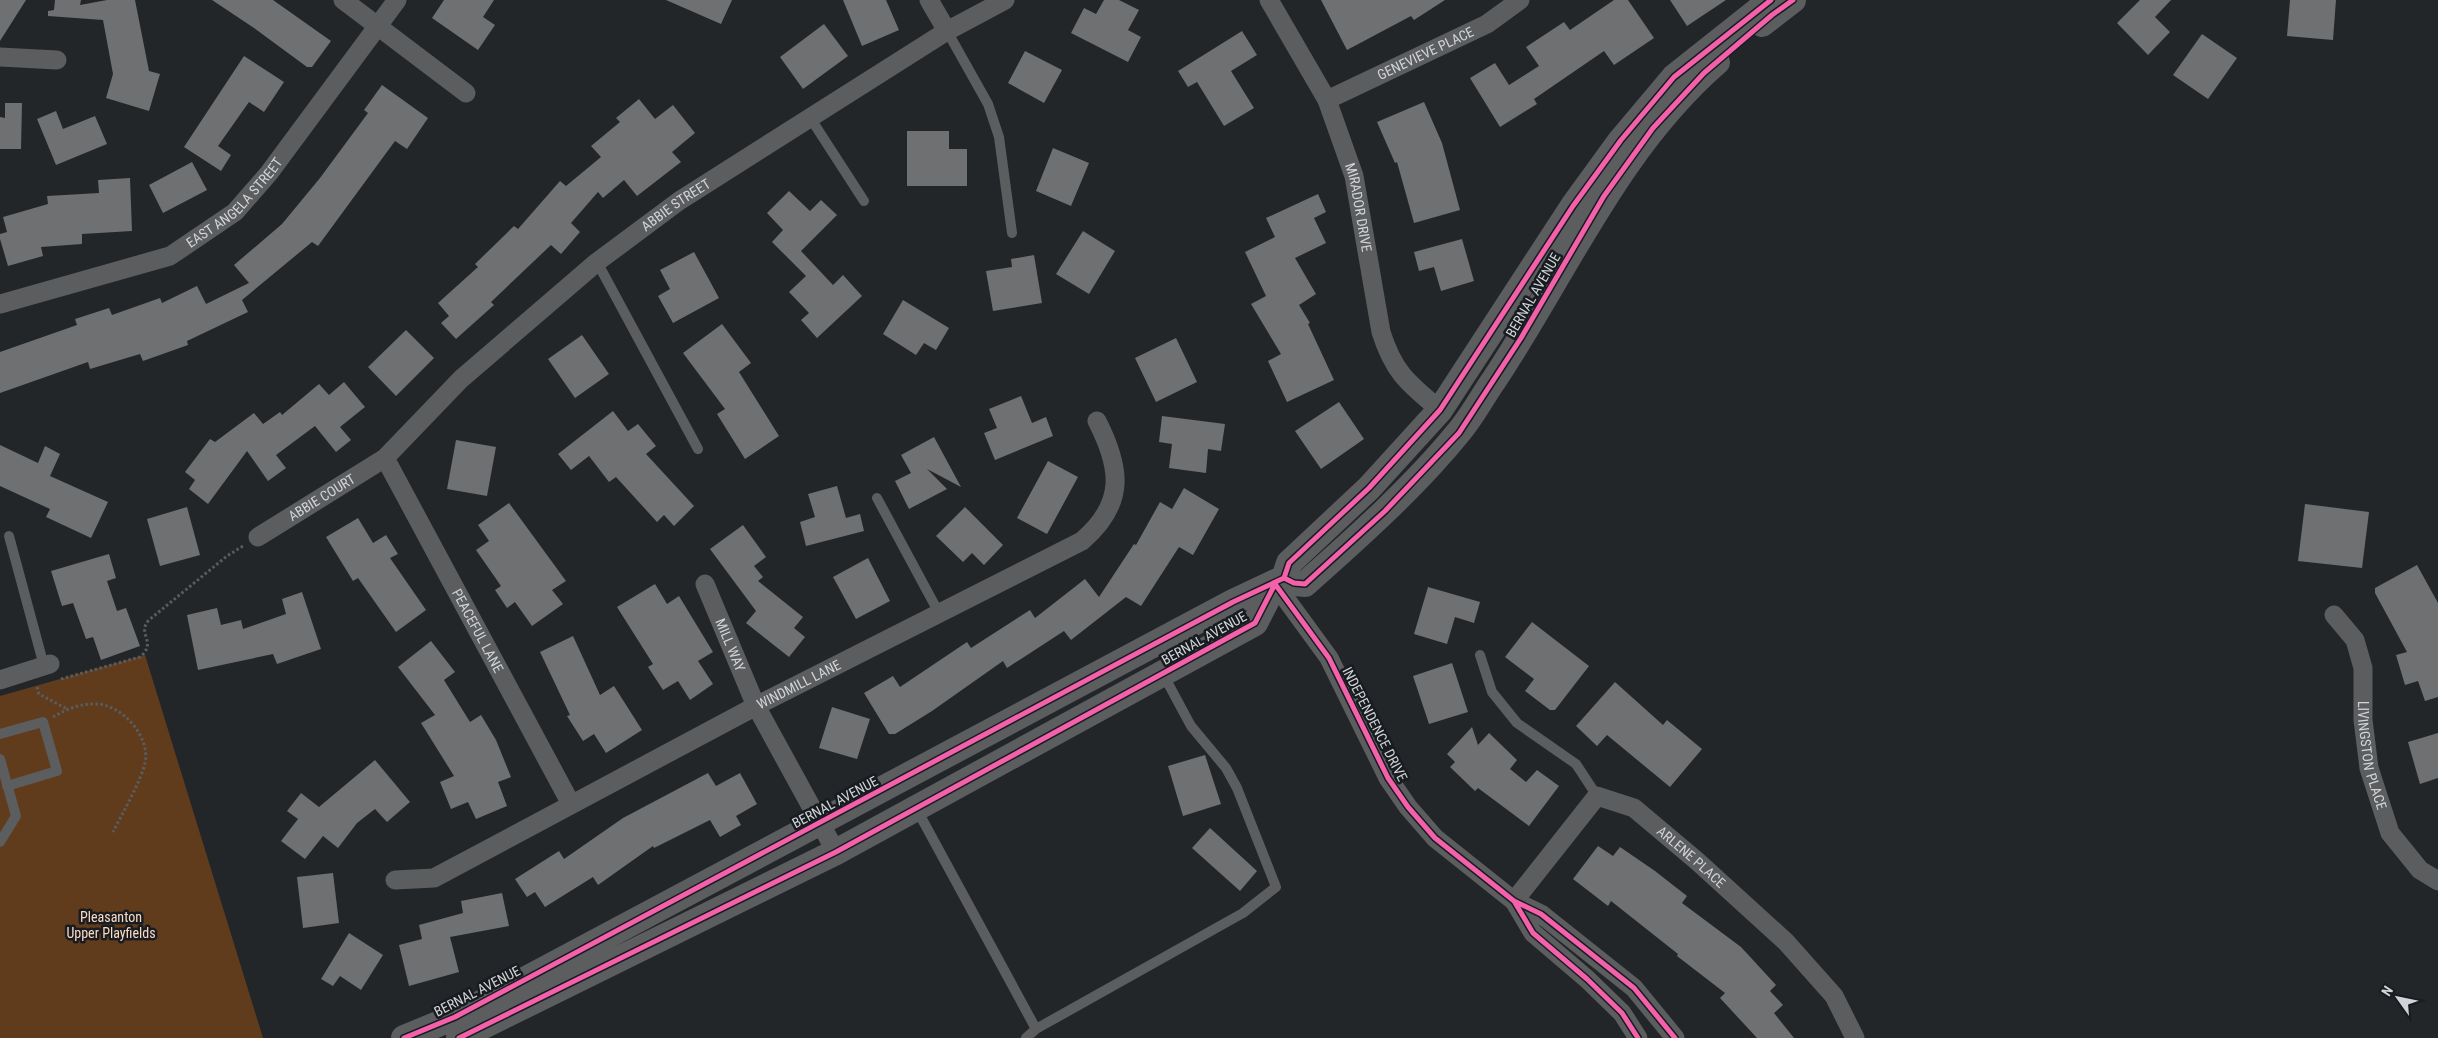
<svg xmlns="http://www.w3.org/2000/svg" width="2438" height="1038" font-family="'Roboto Condensed',sans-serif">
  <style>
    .green { fill: #613c1c }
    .building { fill: #6e7072 }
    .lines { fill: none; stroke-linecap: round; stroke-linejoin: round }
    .path { stroke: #5a5c5e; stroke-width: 3; stroke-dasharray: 2.5 2.5; stroke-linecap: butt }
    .lane { stroke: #5b5d5f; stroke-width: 10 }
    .street { stroke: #5b5d5f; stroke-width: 19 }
    .secondary { stroke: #5b5d5f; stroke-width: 26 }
    .cycleway-casing { stroke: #181c20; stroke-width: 8 }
    .cycleway { stroke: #f560ab; stroke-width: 5 }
    .labels { text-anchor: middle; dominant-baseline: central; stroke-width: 5; stroke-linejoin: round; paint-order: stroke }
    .street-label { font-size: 14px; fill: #d2d5d8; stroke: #181c20 }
    .park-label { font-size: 14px; fill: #fad9c2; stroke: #181c20 }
  </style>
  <rect width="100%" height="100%" fill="#232628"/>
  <path class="green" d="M145 655 263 1038H0V696Z"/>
  <path class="building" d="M0 0H26L0 41Z
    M55 0H81L80 5 107 0H135L149 71 160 74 149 111 106 98 113 74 103 20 48 16V11L54 10Z
    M212 0H273L331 41 312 67H307L254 28Z
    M444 0H494L483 17 495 25 478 50 432 18Z
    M666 0H732L721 24Z
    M843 0H886L899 30 862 46Z
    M1104 0H1119L1139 10 1128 30 1141 37 1128 62 1071 33 1084 8 1096 14Z
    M1321 0H1445L1414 20 1411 16 1347 50Z
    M1614 0H1628L1654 38 1614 65 1604 51 1534 99 1537 104 1500 127 1470 78 1495 63 1509 85 1539 66 1526 47 1564 22 1570 30Z
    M1670 0H1726L1687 26Z
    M2140 0H2171L2155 17 2170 32 2148 55 2117 23Z
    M2290 0H2336L2333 40 2287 36Z
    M824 24 848 56 803 89 780 57Z
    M1242 31 1257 55 1231 71 1254 108 1224 126 1197 82 1188 87 1178 71Z
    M2202 34 2237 58 2208 99 2173 75Z
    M1025 51 1062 70 1044 103 1008 83Z
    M244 56 284 82 264 112 249 102 218 146 231 155 221 171 184 147Z
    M382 85 428 118 407 149 395 141 318 246 312 242 242 300 248 312 187 341 188 345 143 361 140 354 90 369 88 362 0 393V352L77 325 75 319 109 308 112 315 160 298 162 303 197 286 206 304 249 283 234 265 282 224 320 178 368 113 364 110Z
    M639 99 655 119 673 105 695 133 672 152 681 162 637 196 624 180 603 198 598 192 571 223 580 232 561 254 551 245 491 302 494 305 456 339 441 323 449 316 438 303 478 267 475 264 514 226 518 229 560 181 566 186 601 157 591 146 620 122 616 118Z
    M1424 102 1442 143 1460 210 1414 223 1397 162 1395 163 1377 122Z
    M5 103H22L21 149H0V117L5 118Z
    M56 111 63 129 95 116 107 144 56 165 37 119Z
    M907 131H949V149H967V186H907Z
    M1053 148 1089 163 1071 206 1036 191Z
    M192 162 207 190 163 213 149 185Z
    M130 178 132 231 82 234V244L41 247 43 256 8 266 0 239V234L7 232 3 217 48 204 47 196 99 193 98 180Z
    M789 191 810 211 821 200 837 215 801 251 833 285 843 275 862 296 817 338 801 320 809 313 789 292 806 276 772 242 783 230 767 213Z
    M1318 194 1326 212 1314 218 1326 243 1295 258 1316 294 1299 305 1310 323 1308 324 1334 380 1287 402 1268 361 1281 354 1251 304 1266 296 1245 252 1275 237 1266 218Z
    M1083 231 1115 251 1089 294 1056 274Z
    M1462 239 1474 281 1441 291 1434 267 1419 271 1414 252Z
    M694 252 719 298 673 323 658 296 670 289 660 270Z
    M1034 255 1042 303 993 311 986 271 1012 267 1011 259Z
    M903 300 949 328 936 350 924 343 916 355 883 334Z
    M722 324 751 363 739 372 779 436 745 459 717 414 725 409 683 353Z
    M406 330 434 358 396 396 368 367Z
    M582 335 609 374 575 398 548 359Z
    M1176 338 1197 382 1156 402 1135 358Z
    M344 382 365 407 340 427 351 440 336 452 315 426 276 455 286 468 268 481 247 451 208 504 189 489 195 480 185 472 210 439 215 442 254 413 263 424 280 412 282 415 319 384 329 395Z
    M1021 396 1032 423 1046 417 1053 436 995 460 984 433 997 428 989 409Z
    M1339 402 1364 439 1321 469 1295 431Z
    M613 411 628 431 638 424 656 446 646 454 694 506 674 526 664 515 657 522 616 477 609 482 589 456 571 470 558 454Z
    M1162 416 1225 424 1221 451 1208 449 1206 473 1169 468 1172 444 1159 442Z
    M934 437 961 487 927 469 947 489 909 509 895 481 911 473 901 455Z
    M456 440 496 447 487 496 447 489Z
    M0 445 38 463 45 446 60 454 50 476 108 502 91 538 46 517 50 509 0 486Z
    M1048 461 1078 477 1047 534 1017 518Z
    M837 486 846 518 860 514 864 531 806 546 800 522 815 517 808 494Z
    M1184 488 1219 509 1193 555 1179 547 1141 606 1126 597 1071 640 1064 631 1007 668 1003 661 932 711 895 734H889L864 693 893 676 900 687 967 642 971 648 1030 610 1035 618 1085 579 1099 597 1134 544 1136 545 1160 502 1172 509Z
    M509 503 566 581 552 590 563 604 532 626 515 602 507 608 495 590 501 586 476 550 489 541 478 525Z
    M2305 504 2369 512 2362 568 2298 561Z
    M187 507 200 555 160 566 147 519Z
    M965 507 1003 545 984 565 972 553 963 562 936 536Z
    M358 518 373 543 386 535 398 554 390 558 426 610 396 632 358 578 353 581 326 537Z
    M743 525 766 557 754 566 763 577 758 581 803 617 794 628 805 637 789 657 746 623 756 611 710 549Z
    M109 554 116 578 107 581 117 611 126 608 140 646 101 660 93 637 86 639 73 603 62 606 51 571Z
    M868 558 890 601 856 619 833 577Z
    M2417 565 2438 603V697L2425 701 2418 681 2405 685 2396 655 2407 652 2375 593V588Z
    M655 584 667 604 679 596 713 652 698 661 713 684 690 700 678 681 663 690 648 667 653 664 617 607Z
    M1428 587 1480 602 1474 623 1455 617 1447 644 1414 634Z
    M302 592 321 649 277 664 273 654 198 670 187 615 217 608 221 625 241 620 243 629 286 614 282 599Z
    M1532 622 1589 666 1555 710H1550L1525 691 1534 679 1505 657Z
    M573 636 600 695 614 686 642 730 606 753 594 734 583 741 567 716 570 715 540 652Z
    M431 641 455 672 444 680 470 722 481 715 496 740 511 777 498 782 507 806 476 819 468 802 451 809 440 782 454 776 421 723 435 715 398 667Z
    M1452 663 1468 712 1429 724 1413 676Z
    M1615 682 1663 725 1667 720 1702 749 1670 787 1607 735 1597 746 1576 726Z
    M832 707 870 719 857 759 819 748Z
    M1472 727 1478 745 1489 733 1517 760 1510 769 1526 782 1537 770 1559 786 1529 826 1478 788 1475 791 1450 767 1455 762 1447 754Z
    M2438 733V778L2420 784 2408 742Z
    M1205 755 1221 804 1183 816 1168 766Z
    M375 760 410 802 387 822 375 809 357 823 338 848 323 836 305 859 281 841 298 819 287 811 301 793 319 807Z
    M708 773 716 786 740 773 757 804 736 816 741 825 720 837 710 820 654 848 653 846 598 885 593 877 545 907 535 892 527 897 515 879 559 851 564 859 623 818Z
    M1210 828 1257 871 1240 891 1192 848Z
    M1598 846 1613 856 1620 847 1655 871 1687 896 1682 903 1741 947 1776 985 1770 991 1783 1005 1774 1013 1794 1038H1757L1720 998 1725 993 1677 956 1678 954 1611 901 1608 906 1573 879Z
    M333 873 339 923 303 928 297 877Z
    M502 893 509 926 450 937 459 972 409 986 399 945 422 939 419 925 463 913 461 901Z
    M349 933 383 955 361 990 340 976 333 986 321 979Z"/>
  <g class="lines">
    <path class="path" d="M61 679 140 657C158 642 136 634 149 620L227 556 243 546
      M37 687 39 694 67 709
      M53 717C67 709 81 703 97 704 122 705 151 737 145 763 141 781 122 814 113 832"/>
    <path class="lane" d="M947 31 988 104 999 137 1012 233
      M811 119 864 201
      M597 262 698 449
      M877 498 939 613
      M9 536 44 666
      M1480 655 1492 692 1517 723 1576 764 1597 796
      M0 734 43 722 57 771 7 786
      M0 759 16 816 0 842
      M916 808 1036 1029 1243 913 1276 887 1237 788 1226 768 1191 726 1163 674
      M1026 1038 1036 1029"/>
    <g class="street">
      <path d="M343 0 466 93"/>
      <path d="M929 0 947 31"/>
      <path id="s1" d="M1269 0 1327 100 1354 176 1381 332C1394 373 1408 383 1440 410"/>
      <path d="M0 57 57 60"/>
      <path id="s2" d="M1327 100 1487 24 1520 0"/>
      <path id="s3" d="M0 304 170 256 235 212 269 173 397 0"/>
      <path id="s4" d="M385 458 571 804"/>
      <path id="s5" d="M258 537 385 458 461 379 597 262 679 201 947 31 1005 0"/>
      <path id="s6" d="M705 584 756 706 836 852"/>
      <path d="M1275 584 1329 658 1388 778 1408 807 1435 838 1514 901 1541 914 1634 988 1675 1038"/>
      <path id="s7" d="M2334 615 2355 640 2363 668V720L2369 768 2390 833 2420 870 2438 881"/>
      <path d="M0 680 50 664"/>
      <path id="s8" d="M395 880 434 878 756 706 1082 541C1126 503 1121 468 1097 421"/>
      <path id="s9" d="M1514 901 1597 796 1634 808 1697 861 1786 942 1834 996 1855 1038"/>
      <path d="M1514 901 1533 933 1587 979 1622 1013 1638 1038"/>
    </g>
    <path class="secondary" d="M1762 24 1793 0
      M1284 578 1294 583 1305 584C1356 539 1415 486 1458 433 1472 417 1482 397 1494 380 1566 272 1617 149 1717 62
      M404 1038 455 1017 1233 602 1284 578 1289 563 1369 488 1440 410 1573 206 1621 140 1674 77 1771 0
      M459 1038 836 852 1255 623 1275 584"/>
    <g class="cycleway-casing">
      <path id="cycleway" d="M1284 578 1294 583 1305 584 1385 511 1459 433 1521 338 1604 196 1653 128 1704 73 1772 15 1793 0
        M1275 584 1329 658 1388 778 1408 807 1435 838 1514 901 1541 914 1634 988 1675 1038
        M1514 901 1533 933 1587 979 1622 1013 1638 1038
        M404 1038 455 1017 1233 602 1284 578 1289 563 1369 488 1440 410 1573 206 1621 140 1674 77 1771 0
        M459 1038 836 852 1255 623 1275 584"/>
    </g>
    <use href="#cycleway" class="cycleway"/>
  </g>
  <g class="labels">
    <g class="street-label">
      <text stroke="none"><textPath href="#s2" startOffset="109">GENEVIEVE PLACE</textPath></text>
      <text stroke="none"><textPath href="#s3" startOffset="261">EAST ANGELA STREET</textPath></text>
      <text stroke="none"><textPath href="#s5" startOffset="536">ABBIE STREET</textPath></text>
      <text stroke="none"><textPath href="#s1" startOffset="228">MIRADOR DRIVE</textPath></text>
      <text transform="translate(1533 295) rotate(-60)">BERNAL AVENUE</text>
      <text stroke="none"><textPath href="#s5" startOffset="75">ABBIE COURT</textPath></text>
      <text stroke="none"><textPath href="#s4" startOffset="196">PEACEFUL LANE</textPath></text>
      <text transform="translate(1204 638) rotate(-29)">BERNAL AVENUE</text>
      <text stroke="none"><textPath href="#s6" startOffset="66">MILL WAY</textPath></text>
      <text stroke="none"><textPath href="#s8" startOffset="452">WINDMILL LANE</textPath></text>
      <text transform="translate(1375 724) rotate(63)">INDEPENDENCE DRIVE</text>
      <text stroke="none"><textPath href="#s7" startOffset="150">LIVINGSTON PLACE</textPath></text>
      <text transform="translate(835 802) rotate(-28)">BERNAL AVENUE</text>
      <text stroke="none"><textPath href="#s9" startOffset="248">ARLENE PLACE</textPath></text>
      <text transform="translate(477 991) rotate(-27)">BERNAL AVENUE</text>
    </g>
    <g class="park-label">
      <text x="111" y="917">Pleasanton<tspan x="111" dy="16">Upper Playfields</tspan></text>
    </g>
  </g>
  <g transform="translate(2398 998) rotate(303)" stroke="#181c20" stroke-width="4" paint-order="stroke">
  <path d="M0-4L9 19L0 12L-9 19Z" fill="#d2d5d8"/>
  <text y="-8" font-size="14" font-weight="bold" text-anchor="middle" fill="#d2d5d8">N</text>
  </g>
</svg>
